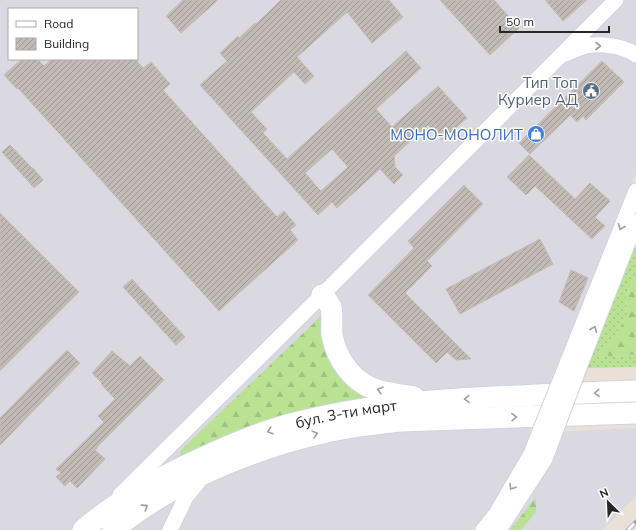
<svg xmlns="http://www.w3.org/2000/svg" width="636" height="530" font-family="Mulish,sans-serif">
  <style>
    .industrial { fill: #dad9e2; fill-rule: evenodd }
    .grass { fill: url(#grass-dots) }
    .forest { fill: url(#forest-firs) }
    .building { fill: url(#building-hatch); stroke: #c5bbb2; fill-rule: evenodd }
    .lines { fill: none; stroke-linecap: round; stroke-linejoin: round }
    .minor-casing { stroke: #cdd4e1; stroke-width: 17 }
    .secondary-casing { stroke: #cdd4e1; stroke-width: 23 }
    .minor { stroke: #fff; stroke-width: 15 }
    .secondary { stroke: #fff; stroke-width: 21 }
    .rail-casing { stroke: #9ba1b2; stroke-width: 4.5 }
    .rail { stroke: #fff; stroke-width: 3; stroke-dasharray: 9; stroke-linecap: butt }
    .minor-bridge-casing { stroke: #cdd4e1; stroke-width: 17; stroke-linecap: butt }
    .minor-bridge { stroke: #fff; stroke-width: 15 }
    .oneway { stroke: #9e9e9e }
    .labels { text-anchor: middle; dominant-baseline: central; stroke-width: 3; stroke-linejoin: round; paint-order: stroke }
    .service-label { font-size: 15px; fill: #4e5e75; stroke: #fff; text-anchor: end }
    .shop-label { font-size: 15px; fill: #366cbe; stroke: #fff; text-anchor: end }
    .street-label { font-size: 15px; fill: #272727; stroke: #fff }
  </style>
  <defs>
    <pattern id="grass-dots" width="8" height="8" patternUnits="userSpaceOnUse"><rect width="8" height="8" fill="#b9e293"/><path d="M2 2h.1M6 6h.1" fill="none" stroke="#9fc27f" stroke-width="1.8" stroke-linecap="round"/></pattern>
    <pattern id="forest-firs" width="22" height="20" patternUnits="userSpaceOnUse"><rect width="22" height="20" fill="#b9e293"/><path d="M5 1l3.5 6h-7zM16 11l3.5 6h-7z" fill="#9fc27f"/></pattern>
    <pattern id="building-hatch" width="6" height="6" patternUnits="userSpaceOnUse"><rect width="6" height="6" fill="#c2bab5"/><path d="M-1 1l2-2M0 6l6-6M5 7l2-2" fill="none" stroke="#9e9793"/></pattern>
  </defs>
  <rect width="100%" height="100%" fill="#eae0d8"/>
  <path class="industrial" d="M0 0H636V174L529 433 636 428V496L609 524 601 530H0ZM9 9H137V59H9Z"/>
  <path class="grass" d="M636 242V271L626 297 627 316 614 337 601 348 600 354 615 357 636 354V367L586 368Z"/>
  <path class="forest" d="M636 271V354L615 357 599 354 601 348 614 337 627 316 626 297Z
    M320 315 329 351 371 398C357 400 343 401 329 405 278 417 228 436 179 457L181 450 317 320Z
    M536 497V512L521 530H510Z"/>
  <path class="building" d="M183 0H218L181 33 166 16Z
    M281 0H389L403 17 372 43 347 12 297 57 314 76 305 84 294 72 251 112 267 129 263 133 287 159 406 51 421 68 376 109 392 127 438 86 467 118 442 140 428 125 394 156 395 167 403 175 394 184 380 169 337 208 332 202 318 215 200 85 227 61 220 53 238 36 239 38 255 23 256 24ZM332 149 348 167 321 191 305 173Z
    M440 0H494L519 28 490 55Z
    M545 0H587L563 21Z
    M22 59H37L44 66 52 59H135L143 68 151 62 170 84 163 90 277 217 284 211 296 225 290 230 298 240 219 311 18 88 17 89 4 75Z
    M602 61 624 82 586 120 583 116 577 122 570 115 530 154 519 143Z
    M10 145 32 168H33L43 180 34 188 2 152Z
    M529 155 575 199 590 183 610 201 595 217 605 226 592 239 535 186 526 195 507 177Z
    M464 185 483 204 427 261 432 266 405 293 471 359 456 360 447 352 436 363 368 295 414 248 408 241Z
    M0 213 79 292 0 371Z
    M540 239 553 264 460 314 446 289Z
    M571 270 588 278 574 311 559 302Z
    M132 279 185 337 176 345 123 287Z
    M67 350 80 363 0 445V418Z
    M112 351 130 366 140 356 164 380 98 446V447L95 450 105 459 77 488 70 481 65 486 56 477 61 473 56 469 104 422 98 416 115 399 101 384 102 383 92 373Z"/>
  <g class="lines">
    <g class="minor-casing">
      <path id="minor" d="M565 54C572 51 579 48 586 46 601 43 624 46 636 55
        M568 361 636 191
        M580 365 636 222
        M120 495 322 295 616 0
        M170 530 186 497 203 476
        M483 530 496 514 531 454
        M499 530 545 459"/>
    </g>
    <g class="secondary-casing">
      <g id="secondary">
        <path d="M322 295C325 298 329 303 331 307 333 316 331 326 332 335 337 361 354 384 380 391 391 394 403 395 414 397"/>
        <path id="s1" d="M83 530C113 504 148 484 185 466 219 450 254 434 291 424 365 404 442 399 518 396 558 394 597 392 636 391"/>
        <path d="M113 530C172 482 249 450 322 433 348 426 374 424 400 421L636 413"/>
      </g>
    </g>
    <use href="#minor" class="minor"/>
    <use href="#secondary" class="secondary"/>
    <g class="rail-casing">
      <path id="rail" d="M628 530 636 522"/>
    </g>
    <use href="#rail" class="rail"/>
    <g class="minor-bridge-casing">
      <path id="minor-bridge" d="M531 454 568 361
        M545 459 580 365"/>
    </g>
    <use href="#minor-bridge" class="minor-bridge"/>
  </g>
  <defs><path id="oneway-chevron" d="M-2-3.5L2.5 0L-2 3.5" fill="none" stroke-width="1.6" stroke-linecap="round" stroke-linejoin="round"/></defs>
  <g class="oneway">
    <use href="#oneway-chevron" transform="translate(598 46)"/>
    <use href="#oneway-chevron" transform="translate(621 227) rotate(112)"/>
    <use href="#oneway-chevron" transform="translate(594 329) rotate(-68)"/>
    <use href="#oneway-chevron" transform="translate(380 390) rotate(-164)"/>
    <use href="#oneway-chevron" transform="translate(597 393) rotate(177)"/>
    <use href="#oneway-chevron" transform="translate(467 399) rotate(177)"/>
    <use href="#oneway-chevron" transform="translate(514 417) rotate(-2)"/>
    <use href="#oneway-chevron" transform="translate(270 431) rotate(163)"/>
    <use href="#oneway-chevron" transform="translate(315 434) rotate(-15)"/>
    <use href="#oneway-chevron" transform="translate(512 487) rotate(122)"/>
    <use href="#oneway-chevron" transform="translate(145 507) rotate(-33)"/>
  </g>
  <defs>
    <g id="civic-disc" transform="scale(0.9)"><circle r="9.5" fill="#5c6f8a" stroke="#fff"/><path d="M-.6-6.5H3V-4.5H.6V-3L4-1V1h2V6H-6V1h2V-1L-.6-3ZM-1.2 2.5V6h2.4V2.5Z" fill="#fff"/></g>
    <g id="shop-disc" transform="scale(0.9)"><circle r="9.5" fill="#3f7fe0" stroke="#fff"/><path d="M-5-2.5h2.3a2.7 3.5 0 0 1 5.4 0H5L5.5 6h-11ZM-1.5-2.5h3a1.5 2.3 0 0 0-3 0Z" fill="#fff"/></g>
  </defs>
  <g fill-rule="evenodd">
    <use href="#civic-disc" x="591" y="91"/>
    <use href="#shop-disc" x="536" y="134"/>
  </g>
  <g class="labels">
    <g class="service-label">
      <text x="578" y="82">Тип Топ<tspan x="578" dy="17">Куриер АД</tspan></text>
    </g>
    <g class="shop-label">
      <text x="523" y="134">МОНО-МОНОЛИТ</text>
    </g>
    <g class="street-label">
      <text stroke="none"><textPath href="#s1" startOffset="291">бул. 3-ти март</textPath></text>
    </g>
  </g>
  <rect x="8" y="8" width="130" height="52" fill="#ffffff" stroke="#a9a9a9"/>
  <rect x="16" y="21" width="20" height="6" fill="#ffffff" stroke="#a9a9a9"/>
  <text x="44" y="28" font-size="12" fill="#272727">Road</text>
  <rect x="16" y="38" width="20" height="12" fill="url(#building-hatch)" stroke="#a9a9a9"/>
  <text x="44" y="48" font-size="12" fill="#272727">Building</text>
  <g transform="translate(608 502) rotate(336)" stroke="#ffffff" stroke-width="3" paint-order="stroke">
  <path d="M0-3L7 15L0 10L-7 15Z" fill="#272727"/>
  <text y="-6" font-size="11" font-weight="bold" text-anchor="middle" fill="#272727">N</text>
  </g>
  <path d="M500 26v6h109v-6" fill="none" stroke="#272727" stroke-width="2"/>
  <text x="506" y="26" font-size="12" fill="#272727" stroke="#ffffff" stroke-width="3" paint-order="stroke">50 m</text>
</svg>
